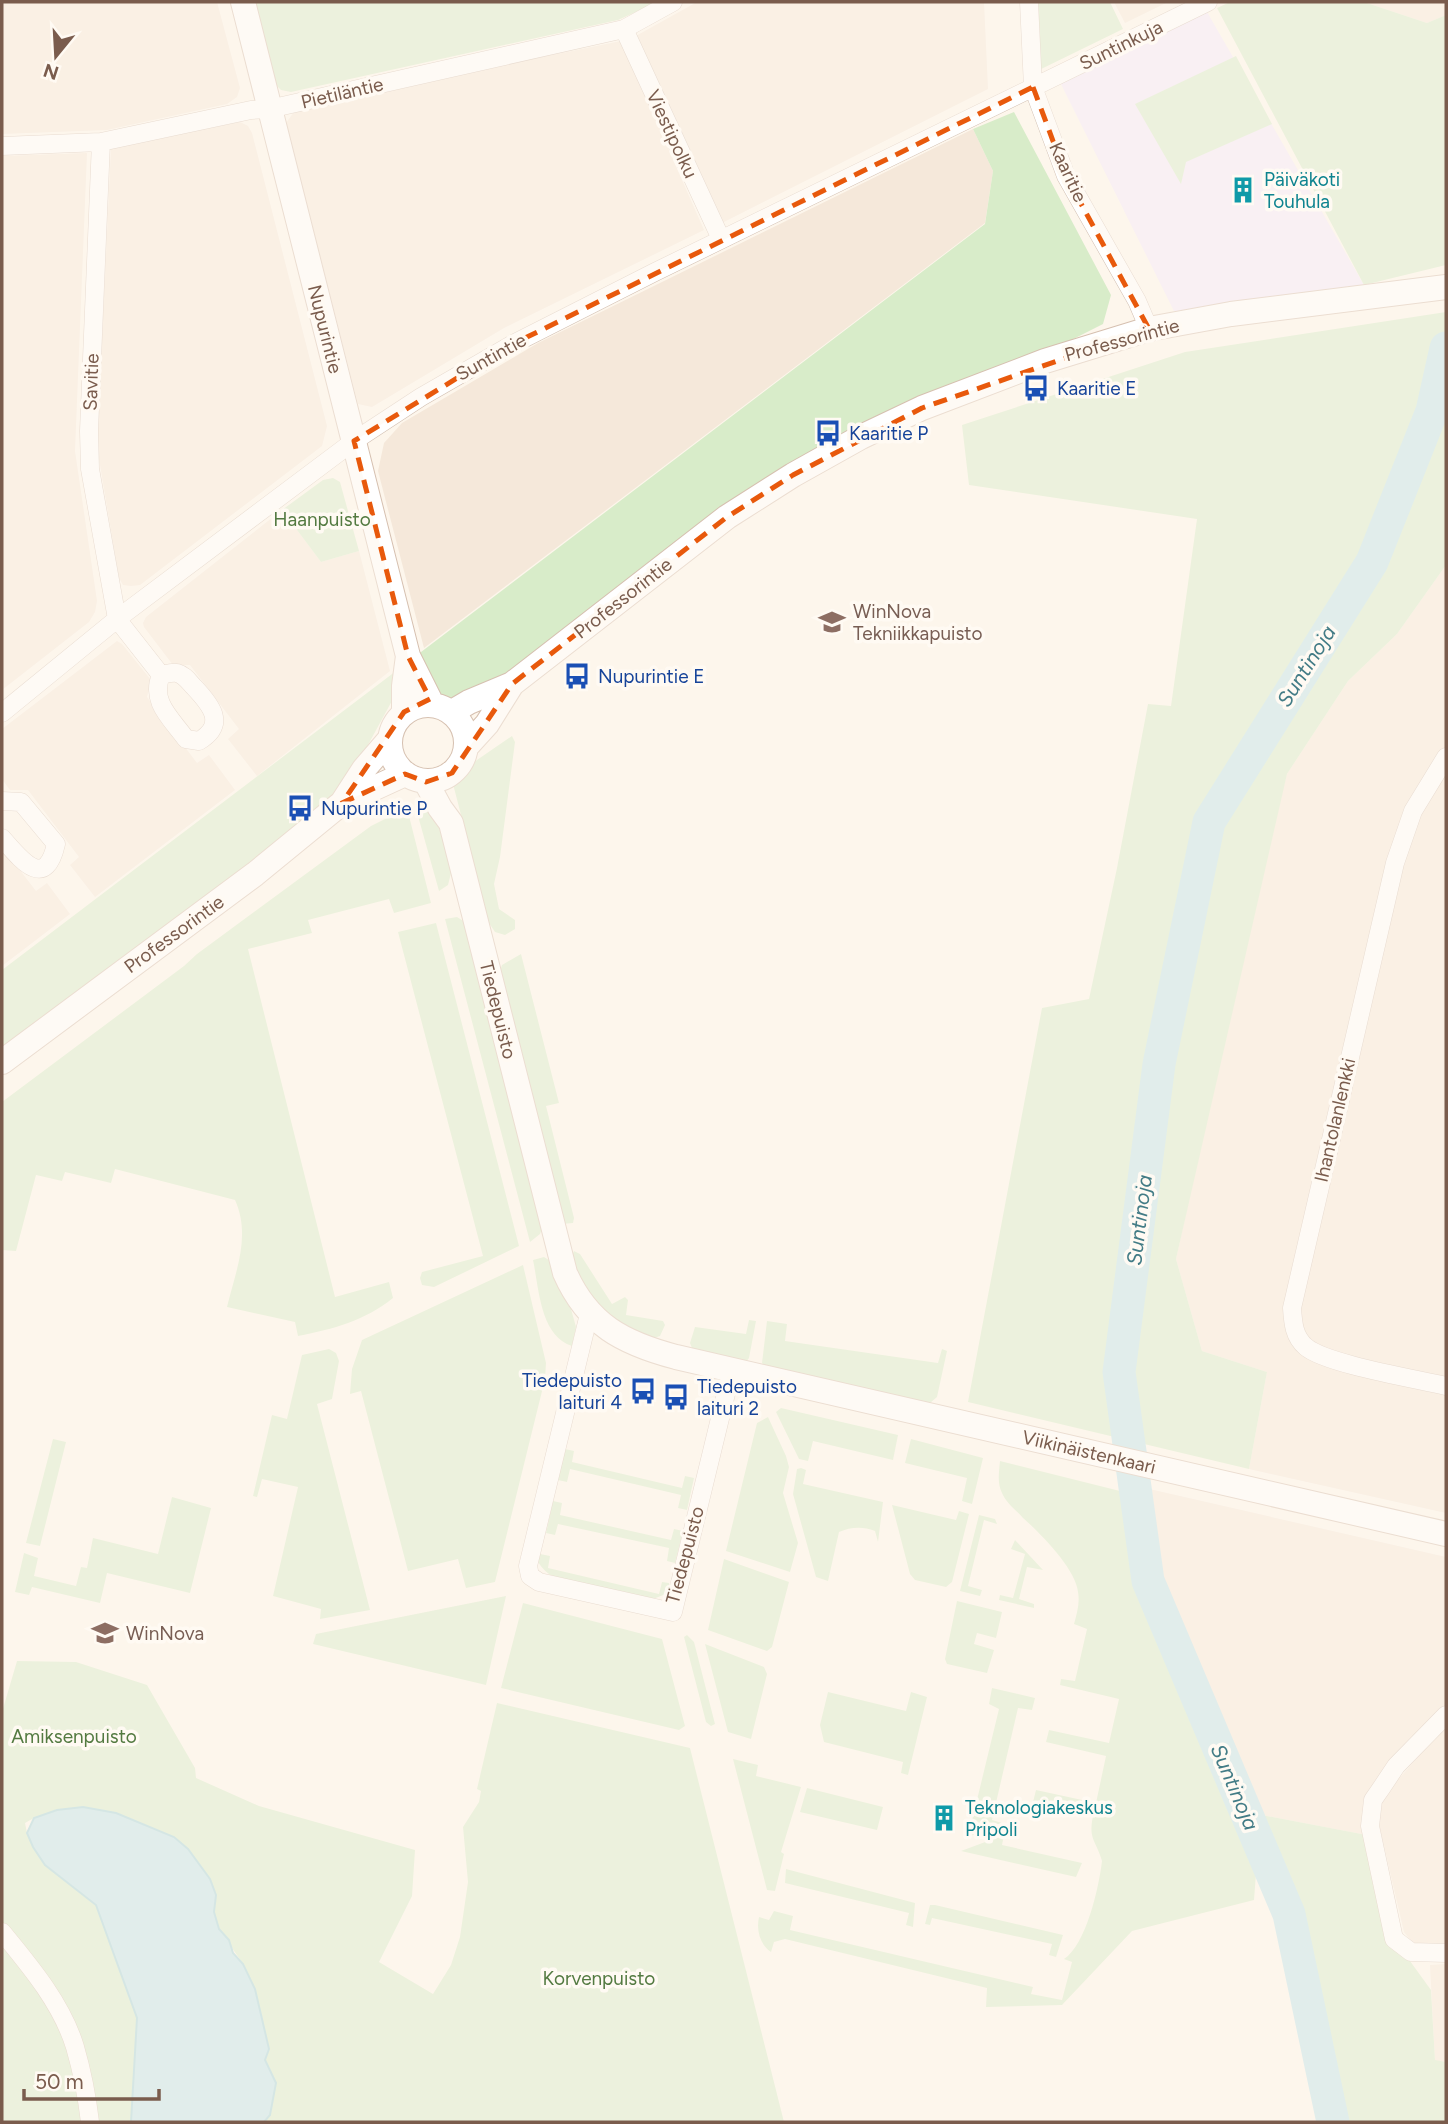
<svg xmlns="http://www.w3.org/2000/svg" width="1448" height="2124" font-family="Figtree,sans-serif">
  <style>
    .residential { fill: #f5e8da }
    .education { fill: #f3e8fa }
    .green { fill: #d8ecc9 }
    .water { fill: #bfe3e8; stroke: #a5d3da; stroke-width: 2 }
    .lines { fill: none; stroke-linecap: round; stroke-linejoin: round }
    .river { stroke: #bfe3e8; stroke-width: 33 }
    .street-casing { stroke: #d1beb0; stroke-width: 19 }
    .secondary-casing { stroke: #d6c0b0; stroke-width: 26 }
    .street { stroke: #fff; stroke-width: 18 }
    .secondary { stroke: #fff; stroke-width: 24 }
    .marked { fill: none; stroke: #e8590c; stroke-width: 5; stroke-dasharray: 14 9; stroke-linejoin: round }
    .labels { text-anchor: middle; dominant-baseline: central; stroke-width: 7; stroke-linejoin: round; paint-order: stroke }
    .street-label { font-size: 19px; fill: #7a5c4d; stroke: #fffaf3 }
    .culture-label { font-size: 19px; fill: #0d838f; stroke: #fffaf3; text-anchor: start }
    .transit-label { font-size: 19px; fill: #164399; stroke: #fffaf3; text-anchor: start }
    .park-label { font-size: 19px; fill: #537a41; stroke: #fffaf3 }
    .education-label { font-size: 19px; fill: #785e54; stroke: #fffaf3; text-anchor: start }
    .water-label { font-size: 21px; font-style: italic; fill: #437c86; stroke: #fffaf3 }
  </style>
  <rect width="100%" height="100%" fill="#fdf6ec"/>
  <path class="residential" d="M2 2H217L240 88 237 97 227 104 107 130 2 134Z
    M697 2H984L988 89 720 224 634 37Z
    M1114 2H1168L1125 23Z
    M1364 2H1446V15L1427 23Z
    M621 41 704 230 504 328 372 407 358 404 286 123 294 112 458 74Z
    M240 122 248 126 252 133 327 426 322 446 140 585 131 586 123 585 119 578 97 447 111 147Z
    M973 129 993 171 985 223 424 648 378 471 384 443 402 423 538 343Z
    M87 153 75 451 97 601 95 612 89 622 2 690V156Z
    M282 510 321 562 359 551 390 671 257 776 228 739 239 729 190 665H173L144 627 143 623 146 617Z
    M1446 565V1513L1249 1469 1267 1372 1202 1351 1176 1259 1259 879 1287 774 1348 681 1397 634Z
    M117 641 122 644 151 680 147 697 197 763 209 755 235 790 95 897 70 865 79 857 28 790H10L2 779V729Z
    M2 847 36 891 47 883 70 914 2 966Z
    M1145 1488 1446 1557V1715L1397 1766 1389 1790 1446 1725V1945H1420L1412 1942 1404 1932 1378 1820 1372 1836 1246 1812 1148 1581Z
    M1446 1964V2062L1435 2061 1430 1965Z"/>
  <path class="education" d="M1203 5 1364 285 1180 323 1057 76Z"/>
  <path class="green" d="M254 2H658L618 20 291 92 281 90 275 84Z
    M1030 2H1110L1123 29 1033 73Z
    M1230 2H1364L1427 23 1446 15V265L1364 285 1217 8Z
    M1236 56 1272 124 1186 162 1181 184 1135 104Z
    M1014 112 1111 295 1103 324 747 504 469 702 399 688 332 811 2 1057V970L985 224 993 171 973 129Z
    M1446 312V565L1397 634 1348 681 1287 774 1176 1259 1202 1351 1267 1372 1249 1469 968 1402 1042 1008 1089 999 1117 868 1148 704 1171 706 1197 519 969 485 962 425 1185 352Z
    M333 478 340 482 359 551 321 562 282 510 323 480Z
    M512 736 515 742 500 857 494 884 499 909 515 920V929L505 935 495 932 489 923 453 784 458 773Z
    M427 799 434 806 452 869 448 885 439 891 418 816 422 802Z
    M401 811 409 816 431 903 394 913 389 899 308 920 312 933 248 949 335 1297 389 1282 393 1298C364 1321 334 1329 298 1336L295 1322 227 1307C236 1270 251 1236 235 1200L115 1169 111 1183 65 1172 62 1181 36 1175 16 1251 2 1250V1102L184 966 197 954 371 826Z
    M457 917 465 922 543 1226 540 1234 530 1242 445 919Z
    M436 923 519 1246 434 1287 422 1285 420 1278 422 1272 483 1256 398 932Z
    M521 954 559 1103 546 1106 574 1218 573 1223 562 1224 500 971 502 965Z
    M574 1251 580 1254 612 1304 625 1297 628 1300 626 1315 663 1321 665 1325 660 1336 654 1338C629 1329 605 1315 588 1294 581 1284 576 1269 571 1258Z
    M544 1257 552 1262 563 1296 571 1309 576 1327 572 1346C540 1336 539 1288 533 1260Z
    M523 1265 546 1363 545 1379 495 1582 466 1588 458 1559 408 1571 361 1391 350 1394 352 1369 362 1340Z
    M749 1320 756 1321 749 1358 746 1362 692 1348 690 1343 695 1327 746 1334Z
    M767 1321 787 1324 785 1341 938 1363 942 1349 947 1351 937 1397 930 1403 765 1366 762 1363Z
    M329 1349 336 1353 339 1361 332 1399 317 1404 370 1610 320 1619 321 1609 273 1596 298 1487 262 1479 257 1497 253 1496 272 1415 287 1419 302 1355Z
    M781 1408 898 1435 893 1460 813 1441 808 1461 799 1459 776 1412Z
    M768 1417 786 1456 789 1467 783 1493 798 1543 790 1572 726 1551 757 1423Z
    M53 1439 66 1442 40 1546 26 1543Z
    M911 1439 983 1458 972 1504 962 1501 967 1478 905 1463Z
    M565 1449 574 1451 572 1462 682 1488 685 1476 694 1478 687 1510 678 1508 681 1495 570 1469 567 1482 558 1480Z
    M1000 1461 1120 1491 1140 1587 1256 1874 1254 1900 1132 1931 1062 2005 986 2007 987 1988 785 1939 774 1942 771 1952C760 1945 756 1930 759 1917L769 1920 774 1911 793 1916 790 1930 1033 1987 1031 1994 1062 2000 1072 1962 1064 1959C1086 1945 1099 1887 1102 1861 1096 1840 1088 1840 1093 1816L1033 1802 1036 1790 1096 1803 1106 1756 1046 1742 1049 1730 1109 1743 1119 1699 1060 1685 1061 1679 1075 1681 1087 1629 1074 1624C1077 1613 1080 1603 1078 1592 1076 1569 1040 1533 1023 1518 1016 1510 1006 1503 1002 1493 997 1483 999 1472 1000 1461Z
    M801 1468 806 1470 803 1484 883 1502 878 1542 875 1531C862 1526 851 1527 839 1532L828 1581 816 1577 793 1494 797 1469Z
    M172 1497 211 1508 190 1593 107 1573 100 1603 32 1587 29 1595 15 1592 24 1553 38 1558 34 1576 76 1586 81 1567 87 1568 93 1538 158 1554Z
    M553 1501 562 1503 560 1515 671 1540 674 1529 683 1531 675 1563 667 1561 669 1548 558 1524 555 1535 546 1533Z
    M892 1505 956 1520 959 1511 969 1514 952 1582 946 1587 915 1580 910 1574Z
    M979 1515 995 1519 997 1524 984 1520 968 1586 982 1590 980 1596 960 1591Z
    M1015 1540 1043 1570 1027 1567 1019 1599 1034 1604V1608L999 1600 1000 1595 1013 1598 1025 1554 1011 1549Z
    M540 1554 550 1556 548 1568 659 1594 662 1582 669 1583V1588L666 1594 653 1599 555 1577C547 1574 543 1569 538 1562Z
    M724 1559 789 1582 772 1647 767 1651 708 1630Z
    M506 1596 486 1685 313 1644 316 1634Z
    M957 1601 1002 1612 996 1638 977 1633 974 1644 994 1650 987 1673 947 1664 945 1659Z
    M523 1603 662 1639 685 1726 679 1730 501 1688Z
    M687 1635 694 1642 715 1724 711 1726 706 1722 684 1637Z
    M705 1644 764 1667 767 1674 751 1739 728 1732Z
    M17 1661 76 1662 147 1685 195 1768 196 1778 259 1806 415 1850 412 1896 379 1962 433 1994 451 1965 460 1937 468 1882 463 1827 479 1802 481 1791 477 1789 497 1703 690 1748 784 2122H264L270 2115 276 2083 265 2060 269 2048 255 1989 243 1964 219 1929 214 1912 216 1895 210 1879 188 1849 174 1837 34 1818 25 1823 27 1833 45 1865 96 1905 137 2018 131 2122H2V1712Z
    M992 1688 1035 1698 1032 1710 1018 1708 992 1820 1002 1823 968 1837 999 1709 989 1704Z
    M828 1692 906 1711 911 1692 927 1697 908 1775 901 1773 903 1762 824 1742 820 1725Z
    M733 1759 758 1765 756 1776 801 1787 781 1852 784 1854 775 1891 767 1890Z
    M807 1788 883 1807 877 1830 800 1812Z
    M1246 1812 1372 1836 1394 1939 1431 1990 1435 2060 1446 2062V2122H1333L1289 1914Z
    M1004 1835 1002 1845 1082 1863 1076 1877 961 1851Z
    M786 1869 915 1903 913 1927 906 1925 909 1913 785 1883Z
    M930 1905H935L1063 1935 1056 1957 1049 1955 1052 1944 932 1918 930 1925 925 1924Z"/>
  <path class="water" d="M83 1807 116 1813 174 1837 188 1849 210 1879 216 1895 214 1912 219 1929 229 1940 233 1953 243 1964 255 1989 269 2049 265 2060 276 2083 270 2115 264 2122H131L137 2018 96 1905 45 1865 33 1847 27 1833 34 1818 57 1810Z"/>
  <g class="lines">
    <path class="river" d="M1333 2122 1289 1914 1148 1581 1119 1372 1159 1064 1209 822 1372 562 1432 411 1446 348"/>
    <g class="street-casing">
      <path id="street" d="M1029 2 1033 87 1066 176 1137 301 1149 329
        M624 29 721 239
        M101 142 89 431 90 469 117 619 161 675C150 702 171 718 186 739L199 741C227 724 211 705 194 687 189 682 185 675 177 673 172 672 166 674 161 675
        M2 146 101 142 251 110 269 109 624 29 673 2
        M2 713 117 619 354 441 421 397 513 344 655 272 1208 2
        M1446 757 1413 811 1395 863 1292 1308C1293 1323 1294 1337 1306 1347 1326 1364 1417 1379 1446 1386
        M2 801 21 802 56 844C45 893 19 857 2 838
        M589 1314 528 1566 530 1576 539 1582 673 1612 732 1369
        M1446 1715 1396 1766 1382 1787 1373 1800 1370 1826 1394 1939 1411 1952 1446 1953
        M2 1932C30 1966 62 2004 75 2047 82 2071 87 2097 90 2122"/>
    </g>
    <g class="secondary-casing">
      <path id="secondary" d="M243 2 408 656 432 704
        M390 743a38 38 0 1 1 76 0a38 38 0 1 1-76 0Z
        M404 712V686L408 656
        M452 712 469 702 512 684 727 517 793 475 861 437 922 408 1045 361 1149 329 1231 314 1446 287
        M467 746 487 724 512 684
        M426 782 440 808 451 823 565 1273C588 1325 623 1343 676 1357L1446 1534
        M342 803 405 774
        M2 1062 255 874 332 811 342 803 364 769 389 740"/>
    </g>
    <use href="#street" class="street"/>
    <use href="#secondary" class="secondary"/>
  </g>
  <path d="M0 0H1448V2124H0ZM1033 87 1066 176 1149 329 922 408 793 475 727 517 512 684 452 773 426 782 405 774 342 803 404 712 430 699 408 656 354 441 513 344Z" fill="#fdf6ec" fill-opacity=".55" fill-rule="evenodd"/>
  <path class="marked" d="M1033 87 1066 176 1149 329 922 408 793 475 727 517 512 684 452 773 426 782 405 774 342 803 404 712 430 699 408 656 354 441 513 344Z"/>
  <defs>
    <g id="building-bare" transform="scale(2.1)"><path d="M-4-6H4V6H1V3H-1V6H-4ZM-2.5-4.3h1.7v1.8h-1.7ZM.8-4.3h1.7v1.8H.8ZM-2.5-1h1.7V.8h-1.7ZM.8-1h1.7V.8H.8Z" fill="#0f9aa8" stroke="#fffaf3" stroke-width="2.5" paint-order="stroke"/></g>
    <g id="bus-bare" transform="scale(2.1)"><path d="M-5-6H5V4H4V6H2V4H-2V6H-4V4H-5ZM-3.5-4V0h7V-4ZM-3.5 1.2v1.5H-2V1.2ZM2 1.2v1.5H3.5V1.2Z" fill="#1a4fb4" stroke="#fffaf3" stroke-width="2.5" paint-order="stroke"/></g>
    <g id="school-bare" transform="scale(2.1)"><path d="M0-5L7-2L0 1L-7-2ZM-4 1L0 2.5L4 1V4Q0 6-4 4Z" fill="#8d6e63" stroke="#fffaf3" stroke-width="2.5" paint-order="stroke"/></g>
  </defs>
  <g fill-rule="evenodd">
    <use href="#building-bare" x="1243" y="190"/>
    <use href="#bus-bare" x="1036" y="388"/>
    <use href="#bus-bare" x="828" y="433"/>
    <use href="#school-bare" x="832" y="622"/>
    <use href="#bus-bare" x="577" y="676"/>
    <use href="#bus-bare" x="300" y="808"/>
    <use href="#bus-bare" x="643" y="1391"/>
    <use href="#bus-bare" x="676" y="1397"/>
    <use href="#school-bare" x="105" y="1633"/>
    <use href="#building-bare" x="944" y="1818"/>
  </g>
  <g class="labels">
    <g class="street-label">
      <text transform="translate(1121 45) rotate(-26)">Suntinkuja</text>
      <text transform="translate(342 93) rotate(-13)">Pietiläntie</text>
      <text transform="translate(672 134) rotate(65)">Viestipolku</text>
      <text transform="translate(1068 172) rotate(65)">Kaaritie</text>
      <text transform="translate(325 329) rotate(76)">Nupurintie</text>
      <text transform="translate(1122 340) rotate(-15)">Professorintie</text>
      <text transform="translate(491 357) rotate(-29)">Suntintie</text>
      <text transform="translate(91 382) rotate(-88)">Savitie</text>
      <text transform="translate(623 598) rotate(-38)">Professorintie</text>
      <text transform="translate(174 934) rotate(-36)">Professorintie</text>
      <text transform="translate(498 1010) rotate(76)">Tiedepuisto</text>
      <text transform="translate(1335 1120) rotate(-77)">Ihantolanlenkki</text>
      <text transform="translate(1089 1452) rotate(13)">Viikinäistenkaari</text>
      <text transform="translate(685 1555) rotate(-75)">Tiedepuisto</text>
    </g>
    <g class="culture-label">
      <text x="1264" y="179">Päiväkoti<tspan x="1264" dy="22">Touhula</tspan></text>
      <text x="965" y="1807">Teknologiakeskus<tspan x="965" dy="22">Pripoli</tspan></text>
    </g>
    <g class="transit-label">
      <text x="1057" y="388">Kaaritie E</text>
      <text x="849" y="433">Kaaritie P</text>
      <text x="598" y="676">Nupurintie E</text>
      <text x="321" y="808">Nupurintie P</text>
      <text x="622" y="1380" text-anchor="end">Tiedepuisto<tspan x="622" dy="22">laituri 4</tspan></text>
      <text x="697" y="1386">Tiedepuisto<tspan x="697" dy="22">laituri 2</tspan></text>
    </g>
    <g class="park-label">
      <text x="322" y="519">Haanpuisto</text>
      <text x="74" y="1736">Amiksenpuisto</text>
      <text x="599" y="1978">Korvenpuisto</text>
    </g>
    <g class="education-label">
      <text x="853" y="611">WinNova<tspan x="853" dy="22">Tekniikkapuisto</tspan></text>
      <text x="126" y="1633">WinNova</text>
    </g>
    <g class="water-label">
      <text transform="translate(1306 666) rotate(-58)">Suntinoja</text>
      <text transform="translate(1139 1220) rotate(-83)">Suntinoja</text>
      <text transform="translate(1235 1787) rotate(67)">Suntinoja</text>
    </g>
  </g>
  <rect width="1448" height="2124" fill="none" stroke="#7a5c4d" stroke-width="7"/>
  <g transform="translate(56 56) rotate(198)" stroke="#fffaf3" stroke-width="5" paint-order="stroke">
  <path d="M0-5L12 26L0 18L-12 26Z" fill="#7a5c4d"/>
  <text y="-10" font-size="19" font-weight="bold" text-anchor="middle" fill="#7a5c4d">N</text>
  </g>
  <path d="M24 2089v10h135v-10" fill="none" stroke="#7a5c4d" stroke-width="3.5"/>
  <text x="35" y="2089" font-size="21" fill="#7a5c4d" stroke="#fffaf3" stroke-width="5" paint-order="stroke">50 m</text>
</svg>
